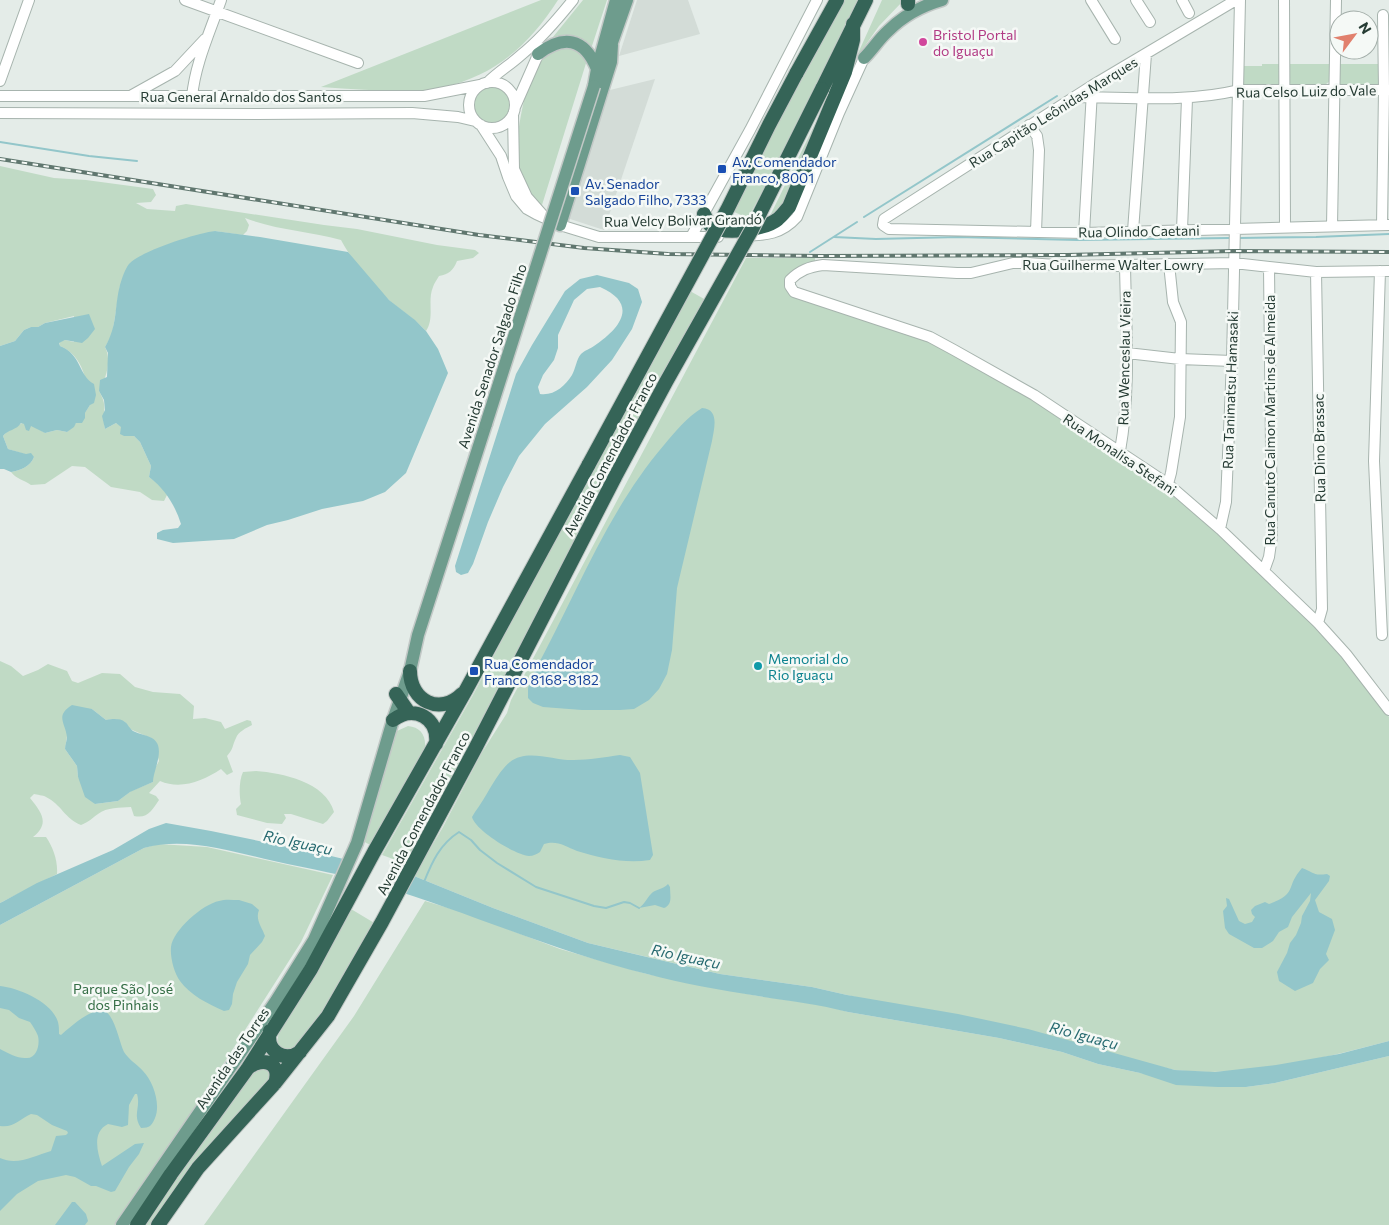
<svg xmlns="http://www.w3.org/2000/svg" width="1389" height="1225" font-family="Commissioner,sans-serif">
  <style>
    .built { fill: #d3dcd7 }
    .green { fill: #c0dac5; fill-rule: evenodd }
    .water { fill: #93c6ca; fill-rule: evenodd }
    .pier { fill: #e4ece8 }
    .lines { fill: none; stroke-linecap: round; stroke-linejoin: round }
    .stream { stroke: #93c6ca; stroke-width: 2 }
    .minor-casing { stroke: #a7b4ae; stroke-width: 12 }
    .major-casing { stroke: #c2c8c6; stroke-width: 15 }
    .highway-casing { stroke: #c2c8c6; stroke-width: 16 }
    .minor { stroke: #fff; stroke-width: 10 }
    .major { stroke: #6e9c8d; stroke-width: 12 }
    .highway { stroke: #356457; stroke-width: 14 }
    .rail-casing { stroke: #60776f; stroke-width: 4 }
    .rail { stroke: #f5f9f6; stroke-width: 2; stroke-dasharray: 5.5; stroke-linecap: butt }
    .major-bridge-casing { stroke: #c2c8c6; stroke-width: 15; stroke-linecap: butt }
    .highway-bridge-casing { stroke: #c2c8c6; stroke-width: 16; stroke-linecap: butt }
    .major-bridge { stroke: #6e9c8d; stroke-width: 12 }
    .highway-bridge { stroke: #356457; stroke-width: 14 }
    .hotel-dot { fill: #d1479c; stroke: #f5f9f6; stroke-width: 2 }
    .transit-dot { fill: #1a4fb4; stroke: #f5f9f6; stroke-width: 2 }
    .culture-dot { fill: #0f9aa8; stroke: #f5f9f6; stroke-width: 2 }
    .labels { text-anchor: middle; dominant-baseline: central; stroke-width: 5; stroke-linejoin: round; paint-order: stroke }
    .hotel-label { font-size: 14px; fill: #b23c85; stroke: #f5f9f6; text-anchor: start }
    .street-label { font-size: 14px; fill: #263c34; stroke: #f5f9f6 }
    .transit-label { font-size: 14px; fill: #164399; stroke: #f5f9f6; text-anchor: start }
    .culture-label { font-size: 14px; fill: #0d838f; stroke: #f5f9f6; text-anchor: start }
    .park-label { font-size: 14px; fill: #356e46; stroke: #f5f9f6 }
    .water-label { font-size: 15px; font-style: italic; fill: #276a70; stroke: #f5f9f6 }
  </style>
  <rect width="100%" height="100%" fill="#e4ece8"/>
  <path class="built" d="M637 0H688L700 34 619 56Z
    M655 79 604 230 567 218 610 90Z"/>
  <path class="green" d="M541 0H558C530 44 495 76 443 87 435 88 428 91 420 91 387 92 354 89 321 87Z
    M583 0H607L591 49 570 37H553Z
    M841 0H861L820 85 748 218 732 211 772 127Z
    M882 0H902V2L879 26 855 60Z
    M573 47 587 60 542 205C532 201 520 178 518 167 513 144 527 60 550 49 556 46 567 47 573 47Z
    M843 58H845L842 71 788 201 780 216 767 222 830 93 827 91Z
    M1262 64H1282L1280 84 1243 86 1241 66H1262Z
    M1289 64H1329L1330 81 1326 84 1292 86 1289 82Z
    M1339 64H1379L1380 82 1378 84H1340Z
    M472 105a20 20 0 1 1 40 0a20 20 0 1 1-40 0Z
    M0 166 54 178 86 180 153 189 156 195 151 202 136 203 147 209 175 211 176 206 186 204 324 225 357 229 437 245 475 250 479 253 473 258 457 261C453 271 449 274 439 276 437 280 434 283 433 287 427 301 435 318 426 331 415 319 402 311 390 301 373 287 351 259 341 240 309 231 276 230 245 218L249 225 247 231 243 235 215 231 120 286 112 335 105 347C112 361 106 378 99 391 109 408 101 412 105 429L116 423 122 427 124 436H134L140 442 151 466 149 477 161 486 167 495 164 501 152 500 140 492 111 487 85 467 72 466 45 484 31 485C24 480 16 479 11 472 21 470 30 467 34 457L8 449 3 436C6 431 16 427 22 423L36 427 45 433 57 430 67 432 76 423 79 422 90 405C87 382 84 356 60 346L59 342 65 340 74 342V316L45 323 38 327H31L24 330 15 341 0 346Z
    M746 258H815V261C800 265 788 271 784 286L788 293 794 297 934 342 1041 404 1172 493 1268 580 1318 630 1358 677 1389 717V1041C1320 1059 1246 1078 1175 1070L812 987 720 974 588 943 493 908 414 876 443 827 481 754 507 713 511 700Z
    M690 291 706 300 597 500 407 864 382 855 473 695 593 467Z
    M0 661 11 666 23 676 38 670 48 664 67 671 72 681 78 683 102 673 120 674 135 687 153 692 180 694 194 706 193 719 205 718 221 722 225 729 247 720 251 721 252 725C246 728 238 732 236 738 232 746 234 748 227 756L233 772 227 775 221 769C203 781 181 790 160 781L149 793 156 796 159 800C152 810 148 819 134 816L131 807C120 808 107 807 98 814 92 818 89 822 81 825 65 819 61 804 46 797 43 795 37 795 34 794L30 798C42 813 50 823 33 837H46C53 847 58 861 57 874L0 903ZM92 709 106 720 114 719 125 722 130 729 153 739 159 761 153 772V782L131 791 118 801 95 804 78 777 77 766 65 749 67 736Z
    M408 726C420 727 426 735 425 747L372 846 361 840 397 731Z
    M256 771C282 773 326 782 334 812L327 821 323 824 291 814H284L286 818 282 824 267 823 237 815 236 809 241 804C239 795 239 780 243 772Z
    M158 844 207 847 333 875 301 942 159 1165 115 1225H0V925L144 848Z
    M425 901 462 912 560 949 647 974 758 996 824 1005 848 1012 999 1038 1062 1052 1098 1064 1140 1073 1246 1087 1275 1083 1389 1056V1225H204L354 1016Z
    M351 909 376 924 321 1013 296 1047 292 1050 282 1051 277 1043 279 1031Z
    M257 1067 271 1069 269 1079 192 1166 153 1225H143Z"/>
  <path class="water" d="M215 231 260 237 348 252 389 300 415 320 426 331 438 349 448 373 406 473 385 492 363 501 322 509 288 520 267 525 234 539 173 543 157 539V533L163 530 178 528 181 524C175 505 165 489 149 477L151 466 140 442 134 436H124L120 434 121 427 116 423 105 429 102 416 105 410 104 400 99 391 100 380 107 377 108 353 105 347C118 325 114 308 120 285 122 278 125 269 129 264 141 251 197 233 215 231Z
    M597 275 629 283 638 289 642 302 632 329 612 360 587 387 545 424 519 456 503 487 488 522 473 564 468 573 461 575 456 572 455 566 516 374 532 345 565 291 580 279ZM600 287C639 304 621 328 594 346 590 349 585 350 581 354 576 360 576 368 572 375 565 386 554 396 540 394L538 387 543 375 554 360 558 348V335L574 300 587 289Z
    M89 314 95 329 88 338 82 343 65 340 59 343 60 346C82 355 78 375 94 384L96 395 94 403 90 405 85 413V418L82 423H76L74 427 67 432 57 430 45 433 31 426 29 431 26 430 24 424 21 423C17 430 7 430 3 436L8 449 26 454 31 453 34 457C30 467 21 470 11 472L4 469H0V346L15 341 24 330 31 327H38L45 323Z
    M702 408C720 409 714 429 712 441L677 588 672 650 667 674 659 689 649 700 634 709 620 710H582L543 707 533 703 528 698V688L533 674C576 596 606 513 664 445 675 432 687 417 702 408Z
    M72 705 92 709 106 720C112 719 120 718 125 722 128 724 129 728 133 731 139 734 146 735 152 738 167 747 153 770 153 782L130 792 118 801 95 804 85 797 78 777 77 766 65 749C65 745 67 740 67 737 65 722 55 716 72 705Z
    M620 755 630 757 640 773 653 855 650 860C625 864 601 858 577 851 565 846 557 840 544 844L540 852C537 854 533 856 529 856 515 855 475 830 472 817L475 812C486 798 497 772 510 762 527 748 555 761 574 760 589 760 605 757 620 755Z
    M166 823 211 831 327 855 414 876 493 908 588 943 647 957 720 974 812 987 847 995 958 1014 1028 1029 1175 1070 1215 1072 1276 1065 1339 1054 1389 1041V1056L1275 1083 1246 1087H1218L1176 1085 1140 1073 1098 1064 1062 1052 999 1038 848 1012C818 1004 788 1001 758 996 721 990 683 984 647 974 556 952 471 913 381 886 347 875 310 869 274 861 233 852 186 836 144 848L0 925V903L4 901 37 883 113 850 149 829Z
    M1302 868C1314 872 1312 876 1327 874L1330 876 1329 881 1315 900 1319 912 1332 919 1335 930 1326 954 1329 960 1320 969 1313 983 1295 991 1279 981 1277 972 1287 953 1290 943 1296 935 1301 923 1302 916 1310 901 1311 893 1292 917 1288 927 1279 932 1273 941 1262 948H1254L1229 934 1225 928 1223 911 1227 906 1226 898 1229 899 1239 921 1245 924 1252 922 1255 917 1252 914 1251 910 1255 906 1265 902 1269 904C1298 894 1285 887 1302 868Z
    M668 884 670 887C670 896 673 904 664 908L655 905 639 908C645 904 647 897 653 892 658 889 663 889 668 884Z
    M239 900 252 904 259 910C255 920 262 927 265 936L262 942 250 955 248 964 237 982 233 994 232 1004 229 1010 224 1011C208 1004 190 995 180 981 174 973 170 957 171 947 173 930 203 904 219 901 225 899 232 900 239 900Z
    M0 986C19 988 52 1002 58 1022 59 1026 59 1030 59 1034L61 1035C69 1028 92 1007 104 1011 115 1015 119 1042 124 1052 129 1060 137 1064 143 1071 153 1081 161 1104 155 1118 152 1125 150 1128 141 1128 132 1115 141 1108 137 1094H135L129 1105 128 1125 122 1127 108 1124C92 1132 97 1151 102 1166L135 1144 144 1143 139 1154 129 1167 115 1191 111 1192 96 1186H91L75 1177 66 1175 38 1181 17 1194 0 1211V1158C17 1166 34 1156 51 1151L56 1136 66 1135 68 1133 67 1131 52 1125 37 1115 31 1114C20 1119 14 1128 0 1126V1049C8 1053 18 1059 27 1058 37 1058 40 1044 38 1036 36 1031 33 1026 30 1022L19 1018 9 1010 0 1008Z
    M72 1202H75L86 1214 88 1221 85 1225H55Z"/>
  <path class="pier" d="M344 857 361 862 408 872 397 894 380 888 335 878Z"/>
  <g class="lines">
    <path class="stream" d="M0 142 89 156 137 161
      M864 217 1057 96
      M834 237 876 239 958 237 1077 240 1229 238
      M1240 238 1316 237 1389 234
      M810 252 857 222
      M424 882C432 862 440 844 459 832L471 840 480 850 497 863 536 887 594 906 606 908 624 902 630 903 639 908"/>
    <g class="minor-casing">
      <path id="minor" d="M185 0 358 63
        M1091 0 1115 39
        M1136 0 1150 22
        M1182 0 1189 13
        M1236 0 1093 85 884 219 883 225 889 229 1084 233 1389 225
        M1284 0 1285 227
        M0 81 29 0
        M469 105a23 23 0 1 1 46 0a23 23 0 1 1-46 0Z
        M487 83C498 72 510 65 521 55 541 39 557 20 573 0
        M132 95 175 71 205 39
        M0 96H424L480 85
        M192 97C195 64 210 32 221 0
        M1075 97C1130 97 1185 103 1239 90H1389
        M515 107 541 48
        M0 113 256 114 412 113 458 117 475 121
        M513 114 514 169 527 197 542 214
        M481 125 501 156 508 177 516 196 527 209 536 214 560 225 599 237H718
        M1029 125 1037 136 1039 150 1036 232
        M1382 225 1384 90 1383 15
        M1332 226 1336 0
        M1182 230 1187 99
        M1133 231 1146 54
        M1084 233 1092 91
        M742 236C765 235 781 235 797 217L839 113 864 58
        M691 237 750 130 817 0
        M1380 271 1374 461 1382 635
        M1389 271 1316 272 1234 263 1071 266 1027 263H1013L971 273H957L823 265C809 267 800 270 790 280V286L794 292 930 337 954 350 1034 395 1168 484 1220 529 1318 623 1346 654 1389 710
        M1316 272 1322 609 1318 623
        M1127 353 1180 359 1232 361
        M1120 451C1131 390 1126 327 1125 265
        M1168 484 1171 473 1180 417 1181 322 1173 302 1169 264
        M1220 529 1226 502 1232 361 1240 0
        M1264 571 1269 557 1272 536 1269 268"/>
    </g>
    <g class="major-casing">
      <path id="major" d="M609 51 627 0
        M538 54C563 35 584 37 597 69
        M864 58C873 49 879 39 888 31 903 16 921 6 942 0
        M594 86 597 69 616 0
        M560 225 611 62 612 45
        M122 1225 276 1001 314 940 357 843 393 720 410 671 418 635 486 424"/>
    </g>
    <g class="highway-casing">
      <path id="highway" d="M908 0V4
        M796 74 837 0
        M822 89 866 0
        M704 214C706 219 708 224 713 227 727 235 766 229 778 219 782 216 785 211 789 207L845 72 853 40V24
        M410 671C410 701 440 716 462 694
        M396 694 409 713
        M393 720C414 704 439 718 436 744
        M270 1031C265 1051 284 1063 300 1052
        M248 1068C263 1056 282 1063 275 1083
        M137 1225 171 1174 248 1068 311 969 374 852 466 690 589 464
        M158 1225 198 1168 275 1083 328 1016 382 922 476 747 615 477"/>
    </g>
    <use href="#minor" class="minor"/>
    <use href="#major" class="major"/>
    <use href="#highway" class="highway"/>
    <g class="rail-casing">
      <path id="rail" d="M0 159 479 235 584 248 668 254 820 256 1067 255 1234 251 1389 252"/>
    </g>
    <use href="#rail" class="rail"/>
    <g class="major-bridge-casing">
      <path id="major-bridge" d="M486 424 594 86"/>
    </g>
    <g class="highway-bridge-casing">
      <path id="highway-bridge" d="M589 464 728 208 769 125 796 74
        M615 477 666 382 751 231 822 89"/>
    </g>
    <use href="#major-bridge" class="major-bridge"/>
    <use href="#highway-bridge" class="highway-bridge"/>
  </g>
  <circle class="hotel-dot" cx="923" cy="42" r="5"/>
  <g class="transit-dot">
    <rect x="717" y="164" width="10" height="10" rx="2.5"/>
    <rect x="570" y="186" width="10" height="10" rx="2.5"/>
    <rect x="469" y="666" width="10" height="10" rx="2.5"/>
  </g>
  <circle class="culture-dot" cx="758" cy="666" r="5"/>
  <g class="labels">
    <g class="hotel-label">
      <text x="933" y="34">Bristol Portal<tspan x="933" dy="16">do Iguaçu</tspan></text>
    </g>
    <g class="street-label">
      <text transform="translate(1306 91) rotate(-1)">Rua Celso Luiz do Vale</text>
      <text x="241" y="96">Rua General Arnaldo dos Santos</text>
      <text transform="translate(1053 112) rotate(-32)">Rua Capitão Leônidas Marques</text>
      <text transform="translate(683 220) rotate(-1)">Rua Velcy Bolivar Grandó</text>
      <text transform="translate(1139 231) rotate(-1)">Rua Olindo Caetani</text>
      <text x="1113" y="264">Rua Guilherme Walter Lowry</text>
      <text transform="translate(492 356) rotate(-72)">Avenida Senador Salgado Filho</text>
      <text transform="translate(1124 358) rotate(-89)">Rua Wenceslau Vieira</text>
      <text transform="translate(1230 390) rotate(-88)">Rua Tanimatsu Hamasaki</text>
      <text transform="translate(1269 420) rotate(-90)">Rua Canuto Calmon Martins de Almeida</text>
      <text transform="translate(1319 448) rotate(-91)">Rua Dino Brassac</text>
      <text transform="translate(610 454) rotate(-62)">Avenida Comendador Franco</text>
      <text transform="translate(1120 454) rotate(34)">Rua Monalisa Stefani</text>
      <text transform="translate(423 813) rotate(-62)">Avenida Comendador Franco</text>
      <text transform="translate(232 1058) rotate(-56)">Avenida das Torres</text>
    </g>
    <g class="transit-label">
      <text x="732" y="161">Av. Comendador<tspan x="732" dy="16">Franco, 8001</tspan></text>
      <text x="585" y="183">Av. Senador<tspan x="585" dy="16">Salgado Filho, 7333</tspan></text>
      <text x="484" y="663">Rua Comendador<tspan x="484" dy="16">Franco 8168-8182</tspan></text>
    </g>
    <g class="culture-label">
      <text x="768" y="658">Memorial do<tspan x="768" dy="16">Rio Iguaçu</tspan></text>
    </g>
    <g class="park-label">
      <text x="123" y="988">Parque São José<tspan x="123" dy="16">dos Pinhais</tspan></text>
    </g>
    <g class="water-label">
      <text transform="translate(298 842) rotate(12)">Rio Iguaçu</text>
      <text transform="translate(686 956) rotate(12)">Rio Iguaçu</text>
      <text transform="translate(1084 1035) rotate(15)">Rio Iguaçu</text>
    </g>
  </g>
  <g transform="translate(1354 35) rotate(58)"><circle r="24" fill="#f5f9f6" stroke="#a2ada8"/>
  <path d="M0-4L9 19L0 12L-9 19Z" fill="#e1806d"/>
  <text y="-8" font-size="14" font-weight="bold" text-anchor="middle" fill="#263c34">N</text>
  </g>
</svg>
